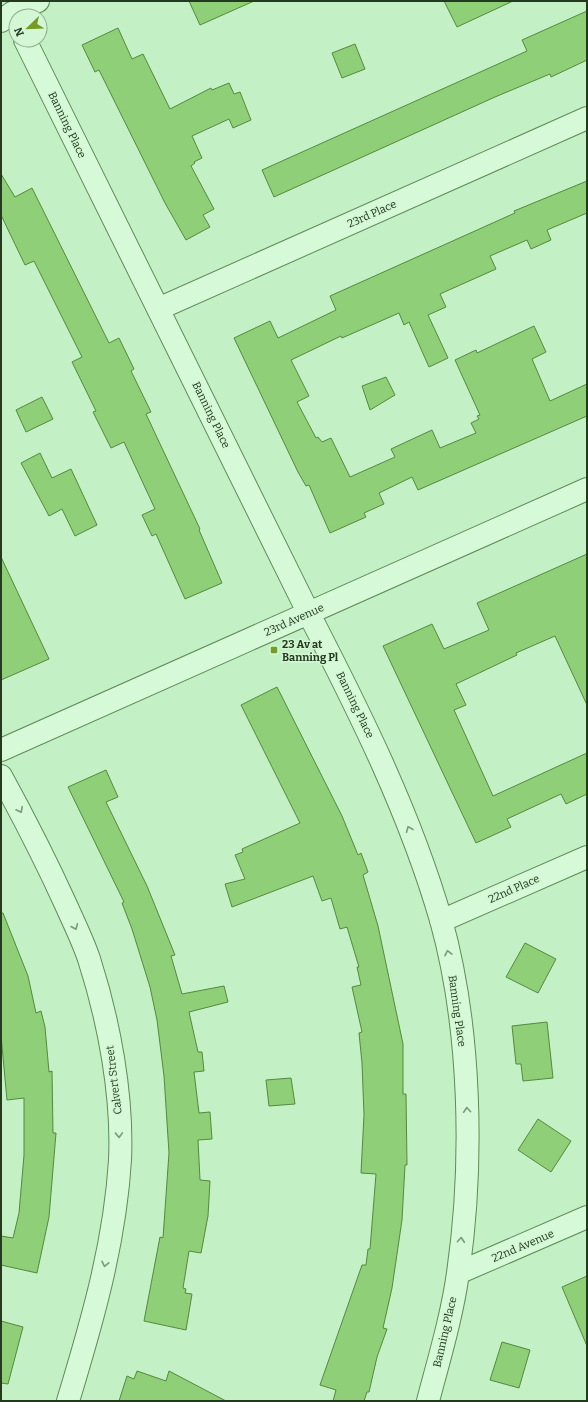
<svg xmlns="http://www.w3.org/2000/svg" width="588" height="1402" font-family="Bitter,serif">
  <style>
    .building { fill: #8ecf77; stroke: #538a3e }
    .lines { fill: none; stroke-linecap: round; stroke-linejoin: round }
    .minor-casing { stroke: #608a59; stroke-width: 24 }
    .minor { stroke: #d6fad7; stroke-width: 22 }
    .oneway { stroke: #7c9a7a }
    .poi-dot { fill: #769c27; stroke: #d3f7d4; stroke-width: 1.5 }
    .labels { text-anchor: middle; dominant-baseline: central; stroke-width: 3; stroke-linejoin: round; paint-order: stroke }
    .street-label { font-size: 11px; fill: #233a1d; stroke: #d3f7d4 }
    .poi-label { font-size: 11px; font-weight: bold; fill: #233a1d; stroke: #d3f7d4; text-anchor: start }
  </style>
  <rect width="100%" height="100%" fill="#c3f0c4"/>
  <path class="building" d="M189 1H254L200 25Z
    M444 1H513L457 27Z
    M587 11V60L551 77 550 74 495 97 274 197 262 170 527 51 522 40Z
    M118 28 132 59 143 54 170 109 211 88 212 90 229 83 234 94 240 92 251 120 233 128 229 119 192 136 202 158 194 162 195 163 191 166 214 209 203 215 210 227 186 240 165 203 99 70 95 72 82 45Z
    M355 44 365 69 342 78 332 53Z
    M1 174 15 197 32 188 109 343 119 338 134 369 131 371 151 412 146 414 200 529 199 530 222 583 185 599 156 534 152 536 142 515 155 509 124 442 111 448 93 412 96 411 72 362 82 357 34 261 25 265 1 215Z
    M587 181V213L547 230 551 240 531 249 527 240 490 256 496 269 440 294 446 307 428 315 448 358 429 367 409 322 404 325 399 313 342 338 341 336 291 360 309 396 297 402 316 438 318 437 322 442 331 438 350 477 395 457 391 449 432 430 440 448 476 433 471 423 479 419 477 416 480 415 455 360 476 350 477 353 534 326 546 352 532 359 550 401 587 384V416L418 490 412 477 379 493 384 504 364 513 366 517 330 533 309 485 306 486 298 472 234 338 270 321 278 338 336 310 330 296 466 235 515 213 514 211Z
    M386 377 395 395 370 410 362 386Z
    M42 397 53 419 26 432 16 410Z
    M40 453 52 478 71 469 97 525 75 536 62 509 49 516 21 463Z
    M587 554V705L555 636 516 653 517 655 456 684 466 705 454 710 493 796 587 753V794L566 804 561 794 507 819 511 827 476 843 383 646 432 624 444 649 489 630 477 603Z
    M1 557 49 659 1 680Z
    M277 687 342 816 358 855 361 853 368 872 363 875 378 926 403 1044V1094H406L407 1165H405L402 1220 392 1288 383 1328 387 1329 377 1357 369 1392H367L364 1401H333L336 1390 320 1385 362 1265H366L368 1249H370L376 1174 361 1173 364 1115 362 1063 359 1033 362 1032 352 987 361 985 357 967H359L347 927 340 929 331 898 322 901 313 876 232 907 225 884 245 879 235 855 243 852 242 849 300 823 241 705Z
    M106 770 118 797 106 802 147 886 175 955 171 956 182 994 224 986 228 1002 189 1012 198 1052H202L204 1071 194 1072 199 1113 210 1112 212 1139 198 1140 200 1180 210 1181 208 1216 201 1253 189 1251 183 1288 186 1289 185 1293 192 1294 186 1330 144 1321 160 1237 163 1238 169 1153 164 1076 157 1020 150 987 132 929 122 903 124 902 68 787Z
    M1 913H3L28 976 36 1013 41 1011 45 1027 49 1072 52 1071 53 1133H56L49 1217 37 1273 1 1265V1236L13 1238 19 1213 24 1155V1098L7 1100 1 1036Z
    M525 943 556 959 538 993 506 977Z
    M547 1022 553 1078 523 1081 521 1064H516L512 1026Z
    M291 1078 295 1104 269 1106 266 1080Z
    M538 1119 571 1141 551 1172 518 1150Z
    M587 1276V1346L562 1287Z
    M1 1321 23 1327 8 1384 1 1383Z
    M502 1342 530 1350 519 1388 490 1380Z
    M137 1371 166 1381 169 1371 226 1401H119L127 1376 134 1379Z"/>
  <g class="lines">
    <g class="minor-casing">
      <path id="minor" d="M1 21 12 13 38 1
        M25 40 309 614C360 713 410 813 441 920 471 1028 474 1162 458 1273 452 1316 439 1359 428 1401
        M158 309 587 118
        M1 750 587 489
        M1 776C24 818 46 861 66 905 74 923 83 941 89 959 109 1021 123 1096 120 1160 115 1243 92 1322 68 1401
        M441 921 587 857
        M458 1273 587 1217"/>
    </g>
    <use href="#minor" class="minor"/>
  </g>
  <defs><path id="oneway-chevron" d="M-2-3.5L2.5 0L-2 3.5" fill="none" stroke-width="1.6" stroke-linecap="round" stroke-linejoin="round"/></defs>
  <g class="oneway">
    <use href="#oneway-chevron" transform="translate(20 810) rotate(63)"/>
    <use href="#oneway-chevron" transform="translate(409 829) rotate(-112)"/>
    <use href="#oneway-chevron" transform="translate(75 927) rotate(67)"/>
    <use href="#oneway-chevron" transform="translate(448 953) rotate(-102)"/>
    <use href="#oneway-chevron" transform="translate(467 1110) rotate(-94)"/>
    <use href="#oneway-chevron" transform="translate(119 1135) rotate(88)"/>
    <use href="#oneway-chevron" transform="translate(461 1240) rotate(-85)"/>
    <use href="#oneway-chevron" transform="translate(105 1264) rotate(102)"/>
  </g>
  <rect class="poi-dot" x="270" y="646" width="8" height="8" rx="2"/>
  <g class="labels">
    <g class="street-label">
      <text transform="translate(67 125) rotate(64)">Banning Place</text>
      <text transform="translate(372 214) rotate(-24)">23rd Place</text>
      <text transform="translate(211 415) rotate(64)">Banning Place</text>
      <text transform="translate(294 620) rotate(-24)">23rd Avenue</text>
      <text transform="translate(355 705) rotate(64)">Banning Place</text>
      <text transform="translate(514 889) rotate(-24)">22nd Place</text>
      <text transform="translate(457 1011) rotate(82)">Banning Place</text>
      <text transform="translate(114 1080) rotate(-97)">Calvert Street</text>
      <text transform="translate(523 1246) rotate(-23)">22nd Avenue</text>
      <text transform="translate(445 1332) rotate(-77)">Banning Place</text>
    </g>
    <g class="poi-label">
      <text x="282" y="644">23 Av at<tspan x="282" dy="13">Banning Pl</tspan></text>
    </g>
  </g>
  <rect width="588" height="1402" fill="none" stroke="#233a1d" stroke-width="4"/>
  <g transform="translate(28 28) rotate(247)"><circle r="19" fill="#d3f7d4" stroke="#8dab8b"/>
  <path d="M0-3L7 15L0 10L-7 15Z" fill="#769c27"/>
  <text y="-6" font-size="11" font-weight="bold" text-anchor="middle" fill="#233a1d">N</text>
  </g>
</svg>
